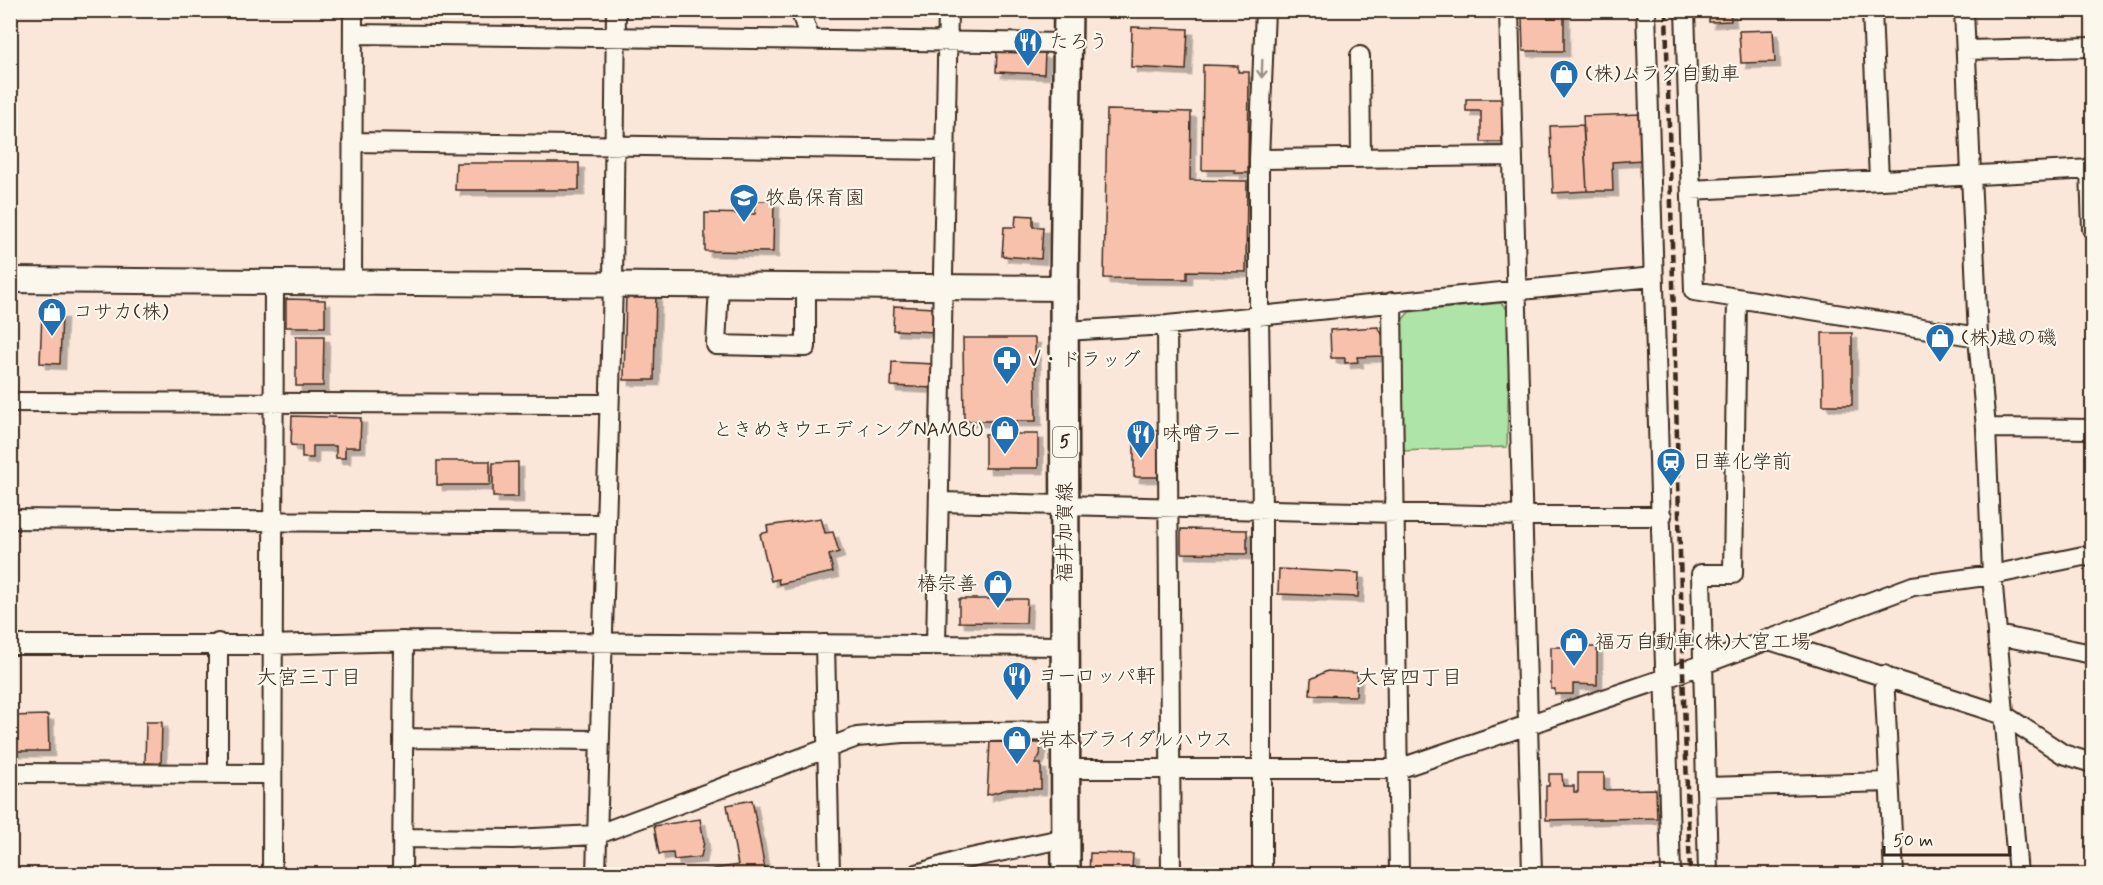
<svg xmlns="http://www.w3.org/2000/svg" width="2103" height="885" font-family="Mynerve,'Klee One',sans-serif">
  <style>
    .green { fill: #aee4a7; stroke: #748762; stroke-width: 1.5 }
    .building { fill: #f8c1ac; stroke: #3b2a1e; stroke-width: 1.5; filter: url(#shadow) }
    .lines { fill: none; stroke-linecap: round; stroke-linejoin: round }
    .street-casing { stroke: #3b2a1e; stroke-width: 22 }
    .secondary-casing { stroke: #3b2a1e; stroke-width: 28 }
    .primary-casing { stroke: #3b2a1e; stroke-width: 32 }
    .street { stroke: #fbf7ec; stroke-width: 18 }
    .secondary { stroke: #fbf7ec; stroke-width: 24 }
    .primary { stroke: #fbf7ec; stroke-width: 27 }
    .rail { stroke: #3b2a1e; stroke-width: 4.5; stroke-dasharray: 9 4.5; stroke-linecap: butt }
    .oneway { stroke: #9b9085 }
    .labels { text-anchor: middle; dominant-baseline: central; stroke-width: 4.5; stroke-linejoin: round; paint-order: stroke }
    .shield { fill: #fbf7ec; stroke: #75685c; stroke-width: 1.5 }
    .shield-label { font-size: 18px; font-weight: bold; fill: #3b2a1e }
    .poi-label { font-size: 20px; fill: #3b2a1e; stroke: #fbf7ec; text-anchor: start }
    .street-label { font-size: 20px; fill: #3b2a1e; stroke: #fbf7ec }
    .neighbourhood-label { font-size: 21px; fill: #3b2a1e; stroke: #fbf7ec }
  </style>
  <defs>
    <filter id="shadow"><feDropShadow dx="5.5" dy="5.5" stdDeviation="0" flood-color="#0004"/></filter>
  </defs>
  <rect width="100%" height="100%" fill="#fae7d9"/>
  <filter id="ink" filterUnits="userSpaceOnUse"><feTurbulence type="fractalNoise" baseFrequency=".0167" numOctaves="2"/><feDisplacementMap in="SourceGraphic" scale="12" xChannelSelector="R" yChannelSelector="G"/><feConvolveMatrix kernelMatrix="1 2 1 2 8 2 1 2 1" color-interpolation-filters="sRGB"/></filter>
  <g filter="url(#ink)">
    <path class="green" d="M1501 303 1510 312 1507 447 1400 451 1398 325 1409 312Z"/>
    <path class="building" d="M1564 10V51H1523L1522 16 1528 11Z
      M1709 10H1730L1731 21 1709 22Z
      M1132 27 1188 29 1186 70 1131 67Z
      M1773 30 1775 62 1741 63 1739 31Z
      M997 52 1045 53 1044 74 996 72Z
      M1203 65 1238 66V72H1249L1248 173H1235V170H1202Z
      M1466 99H1502V142H1481V111H1466Z
      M1107 110 1191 112 1190 180 1247 181 1246 272 1187 271V279L1104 278Z
      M1642 114 1643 160 1612 162 1613 191H1587L1583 116Z
      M1583 125 1587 191 1553 193 1550 126Z
      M456 163H579V190H455Z
      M755 201H774L773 252 705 251V213L755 214Z
      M1016 215 1033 216V227H1043L1041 259 1002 256 1004 227H1015Z
      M626 291H656L654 380H624Z
      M286 299 325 300V327H286Z
      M894 306 935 308 934 332 893 330Z
      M42 313H62L60 364 40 363Z
      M1378 327 1383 336 1382 356 1357 357 1358 362 1345 363V358H1331L1330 330Z
      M1822 333H1852V405H1823Z
      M296 336H324L323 386H296Z
      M963 338H1035L1036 421H964Z
      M892 362 934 364 933 388 891 386Z
      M292 416 361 418 360 447H345V458H336V446H313V458H302V446L291 445Z
      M1134 430H1159V477H1134Z
      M985 434H1038V468H985Z
      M437 461H490V485H437Z
      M518 462V497H493V463Z
      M821 518 825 533 833 532 839 552 829 555 833 572 779 584 778 579 771 581 760 534 768 532 767 526Z
      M1181 529 1247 530V554L1181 553Z
      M1279 569 1359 573 1358 597 1278 594Z
      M959 599H1027L1026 623 959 622Z
      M1551 647H1597V685L1573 684V694H1555V689H1551Z
      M1327 671 1357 673 1356 696 1310 695 1311 679Z
      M48 715 49 751H10V716Z
      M146 722H162L161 764 145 763Z
      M990 742 1041 743 1040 755 1035 764H1041V789H1008L987 795Z
      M1578 773H1604V790L1656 789 1657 818 1546 820V786H1549V774H1562L1563 786H1574V792H1578Z
      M752 800 766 874H685L738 865 727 805Z
      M700 819 704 842 701 857 674 860 673 853 659 854 654 826Z
      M1090 853 1133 854 1132 869H1142L1141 874H1089Z"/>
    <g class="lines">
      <g class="street-casing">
        <path id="street" d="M800 10 810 39
          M1509 10 1532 874
          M1646 10 1671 874
          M1685 10 1694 291 1978 337
          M1872 10 1879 180
          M1964 10 1978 337 1986 428 1992 575 2018 874
          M353 34 1067 43
          M1966 50 2092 47
          M1360 56 1361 158
          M352 142 945 150
          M1259 159 1513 156
          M2090 169 2092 229
          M1691 190 2092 169
          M352 282 353 10
          M719 285 716 345 806 347V285
          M1392 302 1399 874
          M1167 325 1171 874
          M1065 331 1167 325 1653 277
          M10 402 609 404
          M1986 428 2092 429
          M939 502 1523 516H1662
          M10 519 605 524
          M1997 635 2092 654
          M1766 639 2004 715 2063 754 2092 763
          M218 643V774
          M825 644 830 874
          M10 645H271L404 641 1066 646
          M936 645 948 10
          M1884 675 1894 874
          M403 738 598 740
          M1066 769H1398L1666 678 1913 586 1992 575 2083 556 2092 557
          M10 773 272 774
          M1706 787 1889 782
          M402 838 513 839 596 835 857 737 903 733 1066 731
          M272 874 274 282
          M402 874 404 641
          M596 874 613 284 616 10
          M917 874 961 860 1066 838
          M1262 874V510L1259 315V159L1265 10
          M1708 874 1701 574H1733L1737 298"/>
      </g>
      <g class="secondary-casing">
        <path id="secondary" d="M10 280 1064 288"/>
      </g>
      <g class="primary-casing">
        <path id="primary" d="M1066 874 1064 288 1068 10"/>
      </g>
      <use href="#street" class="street"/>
      <use href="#secondary" class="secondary"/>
      <use href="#primary" class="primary"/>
      <path class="rail" d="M1666 10 1683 671 1690 874"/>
    </g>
    <defs><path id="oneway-shaft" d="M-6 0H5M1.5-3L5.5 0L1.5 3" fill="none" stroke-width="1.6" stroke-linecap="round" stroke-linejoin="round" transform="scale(1.5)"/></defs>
    <use class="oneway" href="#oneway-shaft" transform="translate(1262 69) rotate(92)"/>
  </g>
  <defs>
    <g id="restaurant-pin" transform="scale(1.5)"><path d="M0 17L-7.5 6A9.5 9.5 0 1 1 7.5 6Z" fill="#1f6fb2" stroke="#fbf7ec"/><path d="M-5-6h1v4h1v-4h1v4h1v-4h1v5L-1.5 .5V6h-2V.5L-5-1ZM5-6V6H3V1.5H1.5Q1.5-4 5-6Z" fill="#fff"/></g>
    <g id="shop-pin" transform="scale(1.5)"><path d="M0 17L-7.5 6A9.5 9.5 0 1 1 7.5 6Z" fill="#1f6fb2" stroke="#fbf7ec"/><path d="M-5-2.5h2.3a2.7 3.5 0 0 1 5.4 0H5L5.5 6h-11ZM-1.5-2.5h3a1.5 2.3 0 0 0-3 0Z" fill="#fff"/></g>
    <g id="school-pin" transform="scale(1.5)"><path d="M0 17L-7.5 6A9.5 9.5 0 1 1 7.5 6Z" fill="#1f6fb2" stroke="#fbf7ec"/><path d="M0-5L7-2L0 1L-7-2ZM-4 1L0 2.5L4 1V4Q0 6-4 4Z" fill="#fff"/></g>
    <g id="pharmacy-pin" transform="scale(1.5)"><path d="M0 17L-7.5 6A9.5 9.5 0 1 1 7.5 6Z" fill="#1f6fb2" stroke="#fbf7ec"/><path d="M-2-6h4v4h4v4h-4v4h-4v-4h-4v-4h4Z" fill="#fff"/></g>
    <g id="station-pin" transform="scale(1.5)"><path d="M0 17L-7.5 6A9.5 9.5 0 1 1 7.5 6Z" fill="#1f6fb2" stroke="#fbf7ec"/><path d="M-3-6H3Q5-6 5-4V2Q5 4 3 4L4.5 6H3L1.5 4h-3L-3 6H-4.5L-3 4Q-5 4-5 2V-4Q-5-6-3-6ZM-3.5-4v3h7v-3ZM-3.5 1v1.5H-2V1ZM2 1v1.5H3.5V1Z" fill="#fff"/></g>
  </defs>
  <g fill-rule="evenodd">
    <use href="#restaurant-pin" x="1028" y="42"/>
    <use href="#shop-pin" x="1564" y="74"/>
    <use href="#school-pin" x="744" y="198"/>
    <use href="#shop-pin" x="52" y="312"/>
    <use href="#shop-pin" x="1940" y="338"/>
    <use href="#pharmacy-pin" x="1007" y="360"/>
    <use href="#shop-pin" x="1005" y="430"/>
    <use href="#restaurant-pin" x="1141" y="434"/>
    <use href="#station-pin" x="1671" y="462"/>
    <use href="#shop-pin" x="998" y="584"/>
    <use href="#shop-pin" x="1574" y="642"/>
    <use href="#restaurant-pin" x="1017" y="676"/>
    <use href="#shop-pin" x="1017" y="740"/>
  </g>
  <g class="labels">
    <rect class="shield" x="1053" y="427" width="24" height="30" rx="4.5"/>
    <g class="shield-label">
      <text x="1065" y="442">5</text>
    </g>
    <g class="poi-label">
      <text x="1049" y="42">たろう</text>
      <text x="1585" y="74">(株)ムラタ自動車</text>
      <text x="765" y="198">牧島保育園</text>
      <text x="73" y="312">コサカ(株)</text>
      <text x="1961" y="338">(株)越の磯</text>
      <text x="1028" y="360">V・ドラッグ</text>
      <text x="984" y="430" text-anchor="end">ときめきウエディングNAMBU</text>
      <text x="1162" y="434">味噌ラー</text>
      <text x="1692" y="462">日華化学前</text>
      <text x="977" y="584" text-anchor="end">椿宗善</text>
      <text x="1595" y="642">福万自動車(株)大宮工場</text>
      <text x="1038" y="676">ヨーロッパ軒</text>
      <text x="1038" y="740">岩本ブライダルハウス</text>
    </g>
    <g class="street-label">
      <text transform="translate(1065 532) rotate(-90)">福井加賀線</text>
    </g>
    <g class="neighbourhood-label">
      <text x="309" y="678">大宮三丁目</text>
      <text x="1410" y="678">大宮四丁目</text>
    </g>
  </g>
  <rect width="2103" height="885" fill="none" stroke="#fbf7ec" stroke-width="36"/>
  <rect x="18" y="18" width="2067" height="849" fill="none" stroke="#3b2a1e" stroke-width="2" filter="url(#ink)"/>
  <path d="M1884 846v9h126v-9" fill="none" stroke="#3b2a1e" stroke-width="3"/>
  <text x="1893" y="846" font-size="18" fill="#3b2a1e" stroke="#fbf7ec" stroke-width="4.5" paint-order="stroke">50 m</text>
</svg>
